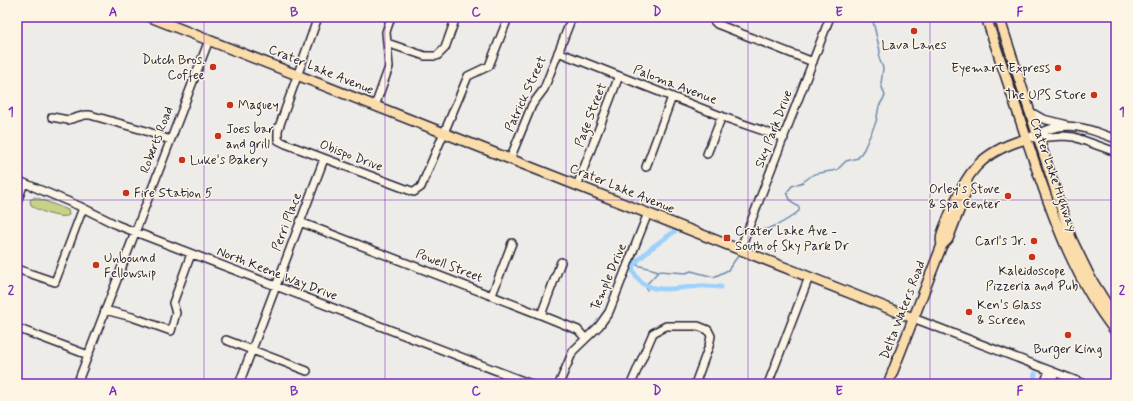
<svg xmlns="http://www.w3.org/2000/svg" width="1133" height="401" font-family="Mynerve,sans-serif">
  <style>
    .green { fill: #c7d285; stroke: #747a60 }
    .lines { fill: none; stroke-linecap: round; stroke-linejoin: round }
    .stream { stroke: #6c8bae; stroke-width: 1.5 }
    .canal { stroke: #9dd1fb; stroke-width: 5 }
    .minor-casing { stroke: #22223b; stroke-width: 10 }
    .major-casing { stroke: #22223b; stroke-width: 12 }
    .minor { stroke: #fcf5e5; stroke-width: 7 }
    .major { stroke: #fbddab; stroke-width: 9 }
    .grid { fill: none; stroke: #7b2cbf; stroke-width: 1; stroke-opacity: 0.55 }
    .poi-dot { fill: #c8321e; stroke: #fcf5e5; stroke-width: 1.5 }
    .labels { text-anchor: middle; dominant-baseline: central; stroke-width: 3; stroke-linejoin: round; paint-order: stroke }
    .poi-label { font-size: 13px; fill: #22223b; stroke: #fcf5e5; text-anchor: start }
    .street-label { font-size: 13px; fill: #22223b; stroke: #fcf5e5 }
    .neatline { fill: none; stroke: #7b2cbf; stroke-width: 1.5 }
    .grid-label { font-size: 13px; text-anchor: middle; font-weight: bold; fill: #7b2cbf }
  </style>
  <rect width="100%" height="100%" fill="#eeece9"/>
  <filter id="ink" filterUnits="userSpaceOnUse"><feTurbulence type="fractalNoise" baseFrequency=".025" numOctaves="2"/><feDisplacementMap in="SourceGraphic" scale="8" xChannelSelector="R" yChannelSelector="G"/><feConvolveMatrix kernelMatrix="1 2 1 2 8 2 1 2 1" color-interpolation-filters="sRGB"/></filter>
  <g filter="url(#ink)">
    <path class="green" d="M35 197 68 210 69 215C63 220 37 211 31 205L30 200Z"/>
    <g class="lines">
      <path class="stream" d="M754 231C771 230 786 222 799 211V207C792 204 789 199 787 192L792 186 803 182 814 174 837 170 846 161 858 158 864 149 876 122 879 106 885 96 881 84 883 68 879 58 880 51 872 17
        M633 264 659 271
        M647 290 646 285 659 271 686 273 691 271 714 277 728 270 738 256"/>
      <path class="canal" d="M675 231 650 249 632 266C638 298 677 288 699 286 706 285 714 287 721 287
        M1033 384 1035 374"/>
      <g class="minor-casing">
        <path id="minor" d="M318 17 278 130V140L286 144 414 192 421 187 468 76 489 66 506 23
          M391 17 386 32 387 43 425 56H437L445 48 456 17
          M714 17V21L717 24 813 62
          M558 52 726 118 784 138
          M375 106 389 67 387 43
          M1029 111 1043 119 1064 124
          M52 117 68 120 85 115H90L143 130 170 140
          M1035 138 1063 136 1074 137 1116 152
          M1026 139C1064 119 1078 125 1116 139
          M707 154 722 116
          M510 159 532 105 544 89 572 17
          M646 167 672 97
          M17 180 79 206 117 225 531 384
          M577 186 619 76
          M17 202 24 183
          M300 222 541 315 578 330 585 338
          M740 250 830 17
          M17 269 55 282 83 208
          M492 295 512 243
          M105 310 132 317 171 331 176 313 173 303 191 254
          M541 315 561 262
          M913 318 1085 384
          M17 328 88 355
          M226 340 307 371
          M77 384 209 40
          M239 384 324 159
          M559 384 573 351 599 326 609 312 648 213
          M631 384 653 333 666 326H698L708 330 711 336 709 346 695 384
          M768 384 809 277
          M1044 384 1049 371
          M1050 384 1055 373"/>
      </g>
      <g class="major-casing">
        <path id="major" d="M150 17 913 318
          M986 17C1003 67 1019 117 1036 167 1056 225 1077 283 1116 332
          M999 17 1071 238 1091 279 1116 319
          M942 245C939 235 946 225 949 216 966 173 980 152 1026 139
          M888 384 942 245 948 239 966 192 967 181"/>
      </g>
      <use href="#minor" class="minor"/>
      <use href="#major" class="major"/>
    </g>
  </g>
  <path class="grid" d="M204 17V384M385 17V384M566 17V384M748 17V384M930 17V384M17 200H1116"/>
  <g class="poi-dot">
    <circle cx="914" cy="31" r="4"/>
    <circle cx="213" cy="67" r="4"/>
    <circle cx="1058" cy="68" r="4"/>
    <circle cx="1094" cy="95" r="4"/>
    <circle cx="230" cy="105" r="4"/>
    <circle cx="218" cy="136" r="4"/>
    <circle cx="182" cy="160" r="4"/>
    <circle cx="126" cy="193" r="4"/>
    <circle cx="1008" cy="196" r="4"/>
    <rect x="723" y="234" width="8" height="8" rx="2"/>
    <circle cx="1034" cy="241" r="4"/>
    <circle cx="1032" cy="257" r="4"/>
    <circle cx="96" cy="265" r="4"/>
    <circle cx="969" cy="312" r="4"/>
    <circle cx="1068" cy="335" r="4"/>
  </g>
  <g class="labels">
    <g class="poi-label">
      <text x="914" y="45" text-anchor="middle">Lava Lanes</text>
      <text x="205" y="60" text-anchor="end">Dutch Bros.<tspan x="205" dy="15">Coffee</tspan></text>
      <text x="1050" y="68" text-anchor="end">Eyemart Express</text>
      <text x="1086" y="95" text-anchor="end">The UPS Store</text>
      <text x="238" y="105">Maguey</text>
      <text x="226" y="129">Joes bar<tspan x="226" dy="15">and grill</tspan></text>
      <text x="190" y="160">Luke's Bakery</text>
      <text x="1000" y="189" text-anchor="end">Orley's Stove<tspan x="1000" dy="15">&amp; Spa Center</tspan></text>
      <text x="134" y="193">Fire Station 5</text>
      <text x="735" y="231">Crater Lake Ave -<tspan x="735" dy="15">South of Sky Park Dr</tspan></text>
      <text x="1026" y="241" text-anchor="end">Carl's Jr.</text>
      <text x="104" y="258">Unbound<tspan x="104" dy="15">Fellowship</tspan></text>
      <text x="1032" y="271" text-anchor="middle">Kaleidoscope<tspan x="1032" dy="15">Pizzeria and Pub</tspan></text>
      <text x="977" y="305">Ken's Glass<tspan x="977" dy="15">&amp; Screen</tspan></text>
      <text x="1068" y="349" text-anchor="middle">Burger King</text>
    </g>
    <g class="street-label">
      <text transform="translate(321 70) rotate(22)">Crater Lake Avenue</text>
      <text transform="translate(675 85) rotate(21)">Paloma Avenue</text>
      <text transform="translate(526 94) rotate(-65)">Patrick Street</text>
      <text transform="translate(591 115) rotate(-69)">Page Street</text>
      <text transform="translate(774 129) rotate(-69)">Sky Park Drive</text>
      <text transform="translate(157 140) rotate(-69)">Roberts Road</text>
      <text transform="translate(351 156) rotate(21)">Obispo Drive</text>
      <text transform="translate(1053 175) rotate(71)">Crater Lake Highway</text>
      <text transform="translate(622 189) rotate(22)">Crater Lake Avenue</text>
      <text transform="translate(287 222) rotate(-69)">Perri Place</text>
      <text transform="translate(449 266) rotate(21)">Powell Street</text>
      <text transform="translate(277 274) rotate(21)">North Keene Way Drive</text>
      <text transform="translate(609 277) rotate(-67)">Temple Drive</text>
      <text transform="translate(903 310) rotate(-69)">Delta Waters Road</text>
    </g>
  </g>
  <rect width="1133" height="401" fill="none" stroke="#fcf5e5" stroke-width="44"/>
  <rect x="22" y="22" width="1089" height="357" class="neatline"/>
  <g class="grid-label">
    <text x="113" y="16">A</text>
    <text x="294" y="16">B</text>
    <text x="476" y="16">C</text>
    <text x="657" y="16">D</text>
    <text x="839" y="16">E</text>
    <text x="1020" y="16">F</text>
    <text x="11" y="116">1</text>
    <text x="1122" y="116">1</text>
    <text x="11" y="294">2</text>
    <text x="1122" y="294">2</text>
    <text x="113" y="395">A</text>
    <text x="294" y="395">B</text>
    <text x="476" y="395">C</text>
    <text x="657" y="395">D</text>
    <text x="839" y="395">E</text>
    <text x="1020" y="395">F</text>
  </g>
</svg>
